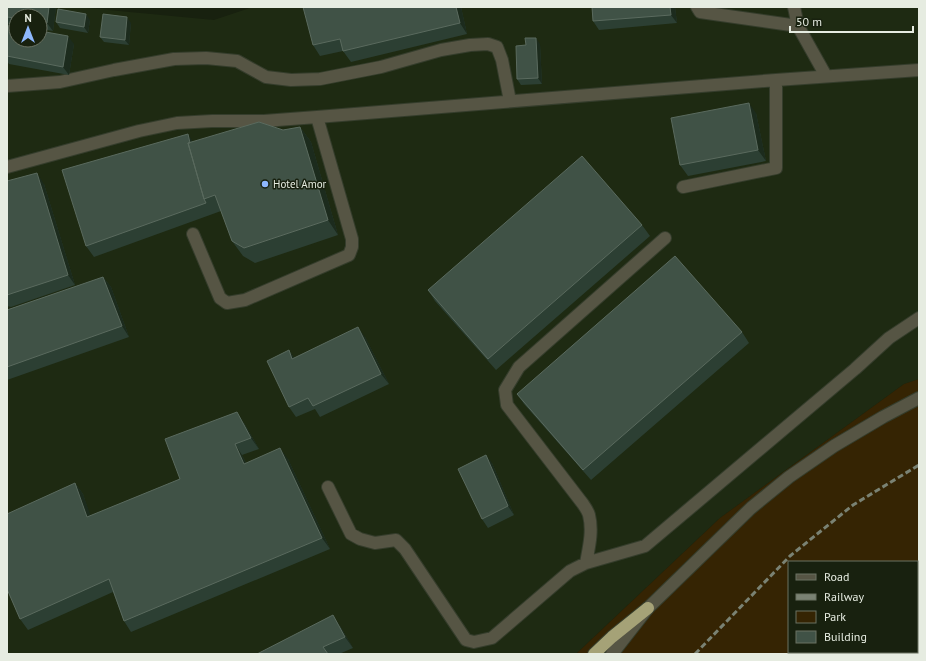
<svg xmlns="http://www.w3.org/2000/svg" width="926" height="661" font-family="'PT Sans',sans-serif">
  <style>
    .built { fill: #1e2a12; fill-rule: evenodd }
    .green { fill: #352403; fill-rule: evenodd }
    .lines { fill: none; stroke-linecap: round; stroke-linejoin: round }
    .minor-casing { stroke: #353d2c; stroke-width: 14 }
    .highway-casing { stroke: #353d2c; stroke-width: 14 }
    .minor { stroke: #565544; stroke-width: 12 }
    .highway { stroke: #a5a277; stroke-width: 12 }
    .rail { stroke: #7a8273; stroke-width: 3; stroke-dasharray: 6 3; stroke-linecap: butt }
    .wall { fill: #2c3f33 }
    .shaded-wall { fill: #1c2b1d }
    .building { fill: #405246; stroke: #5a6a5e }
    .poi-dot { fill: #8eb8fd; stroke: #18210f; stroke-width: 1.5 }
    .labels { text-anchor: middle; dominant-baseline: central; stroke-width: 3; stroke-linejoin: round; paint-order: stroke }
    .poi-label { font-size: 11px; fill: #e6ece1; stroke: #18210f; text-anchor: start }
  </style>
  <rect width="100%" height="100%" fill="#18210f"/>
  <path class="built" d="M7 7H77L214 20 253 7H919V379L904 384 720 518 576 654H7ZM16 16H40V40H16Z"/>
  <path class="green" d="M919 379V654H576L720 518 904 384ZM789 562H917V652H789Z"/>
  <g class="lines">
    <g class="minor-casing">
      <path id="minor" d="M697 7 700 12 798 26 826 76
        M794 7 798 26
        M7 86 60 82 114 70 174 59 206 58 237 61 266 77 291 80 320 79 381 67 441 50 470 45 488 44 497 47 502 60 510 101
        M7 167 139 131 177 123 212 121H264L317 117 776 80 919 70
        M683 187 776 168V80
        M193 234 220 298 227 303 245 300 349 255 352 247V239L317 117
        M328 487 351 534 360 539 375 543 396 540 405 549 466 640 474 642 492 638 570 571 586 563 645 546 855 369 889 338 919 318
        M586 563C589 547 593 531 589 515 588 511 585 507 583 504L507 405 505 390 519 367 665 238
        M612 654 648 608 751 508 789 477 834 446 883 417 919 398"/>
    </g>
    <g class="highway-casing">
      <path id="highway" d="M594 654 612 637 648 608"/>
    </g>
    <use href="#minor" class="minor"/>
    <use href="#highway" class="highway"/>
    <path class="rail" d="M695 654 790 556 853 505 919 465"/>
  </g>
  <path class="wall" d="M7 7H56L53 31 40 29V16H16V26L7 24Z
    M461 7 467 34 351 62 343 51 320 56 313 45Z
    M592 7H675L677 23 599 30 593 21Z
    M90 20 88 33 60 28 56 22Z
    M131 23 129 45 104 42 100 37Z
    M7 37 74 44 69 75 9 64 7 61Z
    M540 44 542 84 521 85 517 79 526 45Z
    M756 113 766 161 688 176 680 165Z
    M300 127 311 142 338 235 255 263 243 256 232 241 221 211 94 257 86 246 193 142 283 130Z
    M7 181 44 184 75 285 11 307 7 306Z
    M642 225 650 236 496 370 435 301 428 290Z
    M103 277 111 287 129 337 7 380V310Z
    M742 332 749 343 591 480 524 404 517 394Z
    M365 337 389 384 320 417 315 409 296 417 289 407V350L294 358Z
    M244 423 259 449 242 455 246 463 288 459 330 549 131 632 124 621 113 592 28 630 20 619 75 483 83 494 90 516 180 479Z
    M492 463 514 515 488 528 482 519Z
    M340 626 353 648 339 654H257Z"/>
  <path class="shaded-wall" d="M49 7H56L53 31 47 23Z
    M456 7H461L467 34 460 23Z
    M670 7H675L677 23 671 15Z
    M86 14 90 20 88 33 84 27Z
    M127 17 131 23 129 45 125 40Z
    M68 36 74 44 69 75 63 67Z
    M536 38 540 44 542 84 538 78Z
    M749 103 756 113 766 161 758 150Z
    M300 127 311 142 338 235 328 220Z
    M188 134 195 145 205 198Z
    M37 173 44 184 75 285 68 275Z
    M103 277 111 287 129 337 122 326Z
    M358 327 365 337 389 384 381 374Z
    M289 350 296 361 292 359Z
    M237 412 244 423 259 449 251 438Z
    M235 444 242 455 251 474 244 464Z
    M280 448 288 459 330 549 322 538Z
    M486 455 492 463 514 515 508 506Z
    M75 483 83 494 95 528 87 517Z
    M333 615 340 626 353 648 345 637Z"/>
  <path class="building" d="M7 7H49L47 23 40 22V16H16V18L7 17Z
    M303 7H456L460 23 343 51 340 39 313 45Z
    M592 7H670L671 15 593 21Z
    M58 9 86 14 84 27 56 22Z
    M103 14 127 17 125 40 100 37Z
    M9 25 16 26V40H40V31L68 36 63 67 7 56V37Z
    M525 38H536L538 78 517 79 516 46 526 45Z
    M749 103 758 150 680 165 671 118Z
    M259 122 283 130 300 127 328 220 244 248 232 241 215 195 204 199 188 143Z
    M188 134 190 143H188L204 199 206 203 86 246 62 170Z
    M582 156 642 225 488 359 428 290Z
    M37 173 68 275 7 295V181Z
    M675 256 742 332 583 470 517 394Z
    M103 277 122 326 7 367V310Z
    M358 327 381 374 313 406 308 398 289 407 267 361 289 350 292 359Z
    M237 412 251 438 235 444 244 464 280 448 322 538 124 621 109 579 20 619 7 589V514L75 483 87 517 180 479 165 439Z
    M486 455 508 506 482 519 458 469Z
    M333 615 345 637 323 647 328 654H257Z"/>
  <circle class="poi-dot" cx="265" cy="184" r="4"/>
  <g class="labels">
    <g class="poi-label">
      <text x="273" y="184">Hotel Amor</text>
    </g>
  </g>
  <rect width="926" height="661" fill="none" stroke="#e6ece1" stroke-width="16"/>
  <rect x="788" y="561" width="130" height="92" fill="#18210f" stroke="#6a7263"/>
  <rect x="796" y="574" width="20" height="6" fill="#565544" stroke="#6a7263"/>
  <text x="824" y="581" font-size="12" fill="#e6ece1">Road</text>
  <rect x="796" y="594" width="20" height="6" fill="#7a8273" stroke="#6a7263"/>
  <text x="824" y="601" font-size="12" fill="#e6ece1">Railway</text>
  <rect x="796" y="611" width="20" height="12" fill="#352403" stroke="#6a7263"/>
  <text x="824" y="621" font-size="12" fill="#e6ece1">Park</text>
  <rect x="796" y="631" width="20" height="12" fill="#405246" stroke="#6a7263"/>
  <text x="824" y="641" font-size="12" fill="#e6ece1">Building</text>
  <g transform="translate(28 28)"><circle r="19" fill="#18210f" stroke="#6a7263"/>
  <path d="M0-3L7 15L0 10L-7 15Z" fill="#8eb8fd"/>
  <text y="-6" font-size="11" font-weight="bold" text-anchor="middle" fill="#e6ece1">N</text>
  </g>
  <path d="M790 26v6h123v-6" fill="none" stroke="#e6ece1" stroke-width="2"/>
  <text x="796" y="26" font-size="12" fill="#e6ece1" stroke="#18210f" stroke-width="3" paint-order="stroke">50 m</text>
</svg>
